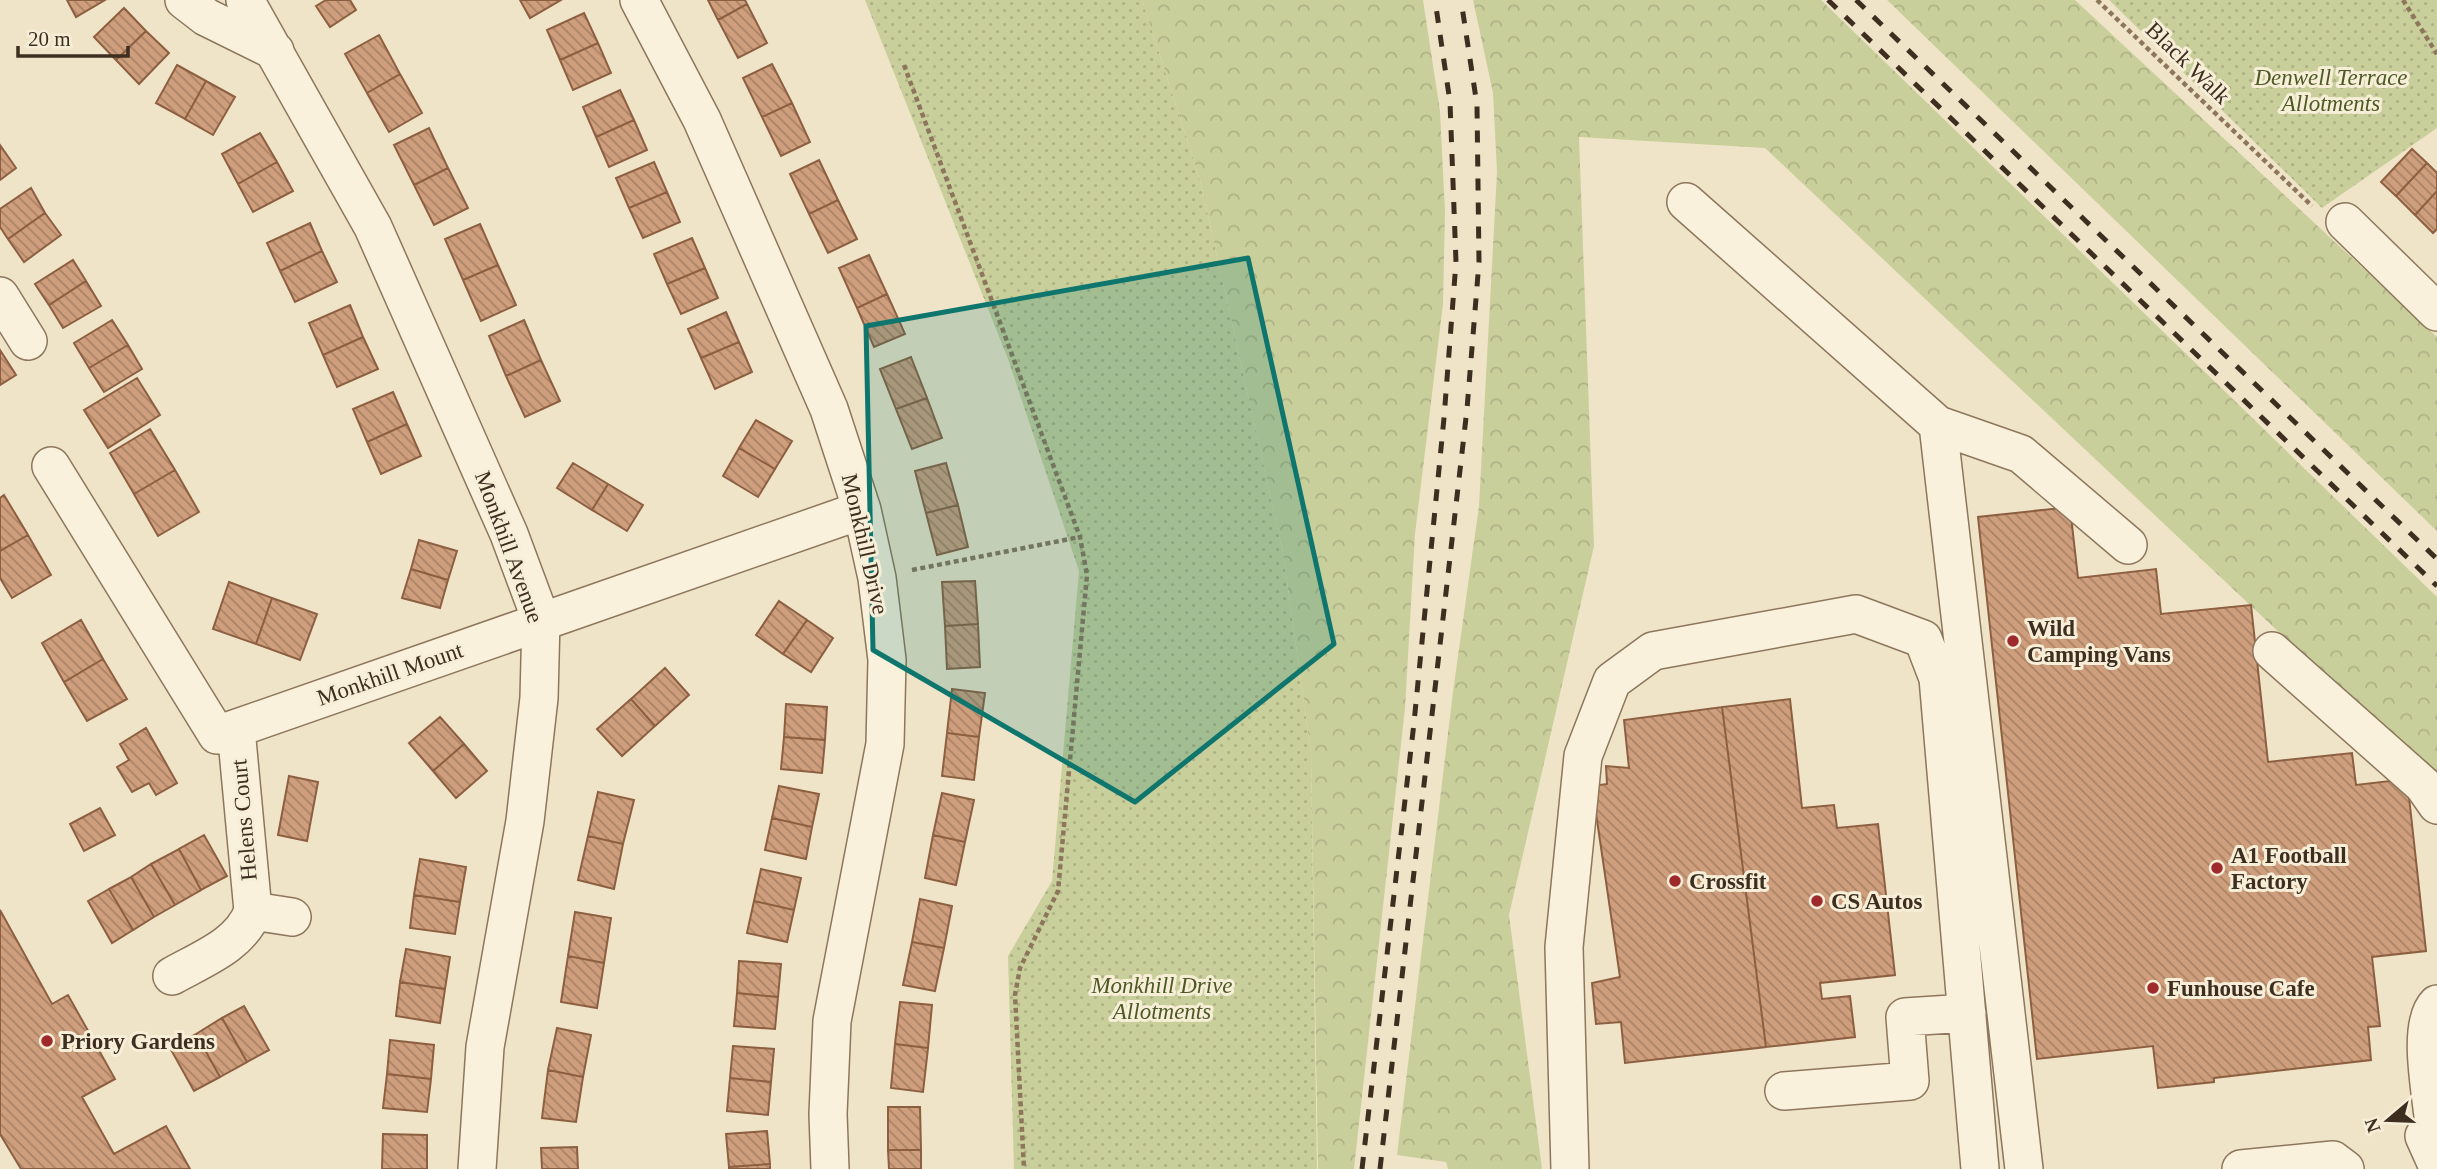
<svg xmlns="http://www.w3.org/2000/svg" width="2437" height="1169" font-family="'Times New Roman',serif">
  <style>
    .forest { fill: url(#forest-crowns) }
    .garden { fill: url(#garden-dots) }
    .building { fill: url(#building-back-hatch); stroke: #8d5f41; stroke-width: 2 }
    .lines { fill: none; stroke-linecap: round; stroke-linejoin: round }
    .minor-casing { stroke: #8d765c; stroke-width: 40 }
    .path { stroke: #8d765c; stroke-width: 4.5; stroke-dasharray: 5 3.5; stroke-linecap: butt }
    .minor { stroke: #faf1dc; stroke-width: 37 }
    .rail { stroke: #3d2e20; stroke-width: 5; stroke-dasharray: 12 12; stroke-linecap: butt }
    .marked { fill: #0f766e; fill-opacity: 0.2; stroke: #0f766e; stroke-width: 5; stroke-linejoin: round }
    .poi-dot { fill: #9e2a2b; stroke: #f7eed8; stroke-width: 2.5 }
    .labels { text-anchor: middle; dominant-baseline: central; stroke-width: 6; stroke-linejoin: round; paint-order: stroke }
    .street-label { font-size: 23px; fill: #3d2e20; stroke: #f7eed8 }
    .park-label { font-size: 23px; font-style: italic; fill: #4d5a26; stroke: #f7eed8 }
    .poi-label { font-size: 23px; font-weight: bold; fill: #3d2e20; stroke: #f7eed8; text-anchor: start }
  </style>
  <defs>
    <pattern id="forest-crowns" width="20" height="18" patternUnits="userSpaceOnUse" patternTransform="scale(1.75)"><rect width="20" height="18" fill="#c9cf9b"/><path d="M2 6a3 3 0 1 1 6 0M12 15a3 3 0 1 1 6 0" fill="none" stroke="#aeb285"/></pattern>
    <pattern id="garden-dots" width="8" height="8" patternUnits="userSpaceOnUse" patternTransform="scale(1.75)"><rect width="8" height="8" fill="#c9cf9b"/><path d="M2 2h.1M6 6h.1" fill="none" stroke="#aeb285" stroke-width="1.8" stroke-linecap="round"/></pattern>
    <pattern id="building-back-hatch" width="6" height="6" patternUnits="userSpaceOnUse" patternTransform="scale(1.75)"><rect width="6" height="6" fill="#cf9f7d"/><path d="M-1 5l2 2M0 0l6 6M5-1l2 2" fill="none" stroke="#a98266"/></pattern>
  </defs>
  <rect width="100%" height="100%" fill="#f0e4c8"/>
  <path class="forest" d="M1142 0H1423L1440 111 1445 212 1443 304 1415 534 1405 708 1354 1169H1318L1311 753 1283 553 1200 180Z
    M1473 0H1821L2437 597V781L1765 148 1579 137 1594 546 1509 915 1542 1169H1448L1446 1162 1397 1155 1453 692 1479 506 1497 172 1493 93Z
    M1887 0H2075L2437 337V531Z"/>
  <path class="garden" d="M865 0H1142L1200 180 1283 553 1311 753 1317 1169H1014L1008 956 1052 881 1079 571 1008 359Z
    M2109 0H2437V128L2322 208Z"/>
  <path class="building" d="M67 0H105L76 17Z
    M326 0H350L356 10 330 27 316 6Z
    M520 0H561L530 18Z
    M708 0H745L747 4 718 20Z
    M747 4 767 43 738 58 718 20Z
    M124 8 146 31 116 60 94 37Z
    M584 13 598 43 560 60 547 30Z
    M146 31 169 53 139 84 116 60Z
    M379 35 400 74 367 93 345 54Z
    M598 43 611 73 573 90 560 60Z
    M772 64 792 103 762 117 743 78Z
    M177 65 206 81 185 119 156 103Z
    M400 74 422 113 389 132 367 93Z
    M206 81 235 97 213 135 185 119Z
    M620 90 634 120 596 137 583 107Z
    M792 103 810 142 781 156 762 117Z
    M634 120 647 150 609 167 596 137Z
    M429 128 448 168 414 185 394 145Z
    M260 133 277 162 238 184 222 154Z
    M0 145 16 168 0 180Z
    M2412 149 2427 163 2396 196 2381 182Z
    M819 160 838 200 809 214 790 174Z
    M277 162 293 191 253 212 238 184Z
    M654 162 667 192 629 208 616 178Z
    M2427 163 2437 173V191L2415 215 2396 196Z
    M448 168 468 208 434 225 414 185Z
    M31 188 45 213 8 239 0 227V209Z
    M2437 191V229L2433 233 2415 215Z
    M667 192 680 222 643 238 629 208Z
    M838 200 857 239 828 253 809 214Z
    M45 213 61 235 24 262 8 239Z
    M310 223 322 251 280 271 267 243Z
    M480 224 498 265 463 280 445 239Z
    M692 238 705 268 667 284 654 254Z
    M322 251 337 282 295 302 280 271Z
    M869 255 887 294 857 308 839 268Z
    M73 260 86 281 49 305 35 284Z
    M498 265 516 305 481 321 463 280Z
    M705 268 718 298 681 314 667 284Z
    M86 281 101 306 63 328 49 305Z
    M887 294 905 334 874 347 857 308Z
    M350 305 363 337 323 355 309 323Z
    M726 312 739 342 701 358 688 329Z
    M112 320 128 345 89 368 74 343Z
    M524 320 541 360 506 376 489 336Z
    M363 337 378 369 337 387 323 355Z
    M739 342 752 372 715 389 701 358Z
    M128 345 142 369 104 392 89 368Z
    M0 350 16 375 0 385Z
    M911 357 927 398 896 409 880 369Z
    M541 360 560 401 525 417 506 376Z
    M137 378 160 415 108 448 84 410Z
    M393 392 407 424 367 442 353 409Z
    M927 398 942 438 912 449 896 409Z
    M756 420 792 441 775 469 739 448Z
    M407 424 421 456 381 474 367 442Z
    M150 429 175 470 134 494 110 453Z
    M739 448 775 469 758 497 723 476Z
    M573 463 608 484 592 510 557 488Z
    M946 463 958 505 926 513 915 471Z
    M175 470 199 512 158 536 134 494Z
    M608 484 643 505 627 531 592 510Z
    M4 495 28 535 0 551V498Z
    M958 505 968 547 937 555 926 513Z
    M2070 507 2078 578 2156 569 2161 614 2251 605 2268 762 2352 753 2356 785 2407 779 2426 951 2372 957 2380 1026 2368 1027 2371 1060 2214 1078V1082L2158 1088 2153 1046 2037 1059 1978 517Z
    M28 535 51 575 12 598 0 578V551Z
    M419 540 457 551 448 580 411 569Z
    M411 569 448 580 440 608 402 598Z
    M975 581 978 624 945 626 942 582Z
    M229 582 272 598 256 644 213 629Z
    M272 598 317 614 300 660 256 644Z
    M779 601 807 620 783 654 756 635Z
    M81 620 103 659 64 682 42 643Z
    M807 620 833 638 811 672 783 654Z
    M978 624 980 667 947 669 945 626Z
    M103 659 127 699 87 721 64 682Z
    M665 668 689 695 655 726 631 699Z
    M952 689 985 693 979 737 947 733Z
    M631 699 655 726 622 756 597 729Z
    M1790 699 1802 808 1834 805 1837 828 1878 824 1895 975 1820 983 1822 999 1850 996 1855 1037 1766 1047 1722 707Z
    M786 704 827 707 825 740 784 737Z
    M1722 707 1766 1047 1625 1063 1621 1022 1596 1024 1592 983 1620 977 1592 786 1607 784 1606 766 1629 768 1624 720Z
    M440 717 464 744 433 771 409 743Z
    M146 728 177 783 156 795 149 783 132 792 117 767 129 760 120 744Z
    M947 733 979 737 974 780 942 776Z
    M784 737 825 740 822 773 781 769Z
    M464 744 487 771 456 798 433 771Z
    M289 776 318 782 307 841 278 835Z
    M779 786 819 794 812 827 772 818Z
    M598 792 634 800 623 844 588 836Z
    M942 793 974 800 965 842 933 835Z
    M100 808 115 835 84 851 70 824Z
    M772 818 812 827 806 859 765 850Z
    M204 835 227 876 201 890 179 849Z
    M933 835 965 842 956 885 925 878Z
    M588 836 623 844 614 889 578 880Z
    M179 849 201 890 175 905 151 864Z
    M420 859 466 867 460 902 414 895Z
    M151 864 175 905 154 917 131 877Z
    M761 869 801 878 794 910 754 901Z
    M131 877 154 917 133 930 109 889Z
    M109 889 133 930 112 943 88 901Z
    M414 895 460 902 455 934 410 928Z
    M920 899 952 906 944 948 912 942Z
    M754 901 794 910 787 942 747 933Z
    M0 910 52 1004 68 995 115 1079 82 1097 114 1154 166 1126 190 1169H21L0 1134Z
    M575 912 611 918 604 963 568 956Z
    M912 942 944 948 935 991 903 985Z
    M406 949 450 957 445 989 400 982Z
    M568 956 604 963 597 1008 561 1002Z
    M739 961 781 964 778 997 737 993Z
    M400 982 445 989 440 1023 396 1016Z
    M737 993 778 997 775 1029 734 1026Z
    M900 1002 932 1005 928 1048 895 1044Z
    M244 1006 269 1050 247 1062 222 1018Z
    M222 1018 247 1062 220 1077 196 1034Z
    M557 1028 591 1035 583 1077 548 1070Z
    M196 1034 220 1077 194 1091 170 1048Z
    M390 1040 434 1045 431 1079 387 1074Z
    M895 1044 928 1048 923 1092 891 1088Z
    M733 1046 774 1049 771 1082 730 1078Z
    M548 1070 583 1077 576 1122 542 1118Z
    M387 1074 431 1079 427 1112 383 1108Z
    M730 1078 771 1082 768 1115 727 1111Z
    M888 1107H920L921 1150H888Z
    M767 1131 770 1164 729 1167 726 1134Z
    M383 1134 427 1135V1169H382Z
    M577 1147 578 1169H542L541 1148Z
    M888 1150H921V1169H889Z
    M770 1164V1169H729V1167Z"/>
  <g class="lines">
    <g class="minor-casing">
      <path id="minor" d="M184 0 206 17 275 51
        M245 0 373 227 509 534 541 620 539 698 525 821 485 1047 477 1169
        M639 0 702 120 829 409 862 510 877 578 887 660 885 744 832 1021 828 1114 830 1169
        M1686 202 1938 425
        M2345 222 2437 312
        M0 296 28 341
        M51 466 217 735 862 510
        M2272 651 2423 785 2437 805
        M253 911 292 917
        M172 976C202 959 241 945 253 911L236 729
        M2437 1004C2416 1025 2432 1097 2434 1126L2424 1136 2437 1165
        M1784 1091 1910 1081 1905 1017 1967 1013
        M1570 1169 1564 947 1583 756 1612 681 1653 651 1856 614 1923 639 1938 678 1980 1169
        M2024 1169 1938 425 2021 454 2128 545
        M2241 1169 2333 1160 2345 1169"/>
    </g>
    <path class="path" d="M2097 0 2312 206
      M2403 0 2437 54
      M904 65 1080 537 1087 575 1058 891 1020 968 1015 995 1024 1169
      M912 570 1080 537"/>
    <use href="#minor" class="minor"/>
    <path class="rail" d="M1828 0 2437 586
      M1856 0 2437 559
      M1362 1169 1414 723 1444 418 1456 262 1450 102 1435 0
      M1380 1169 1467 409 1479 262 1477 105 1461 0"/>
  </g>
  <path class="marked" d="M1248 258 1334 644 1135 802 873 650 866 326Z"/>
  <g class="poi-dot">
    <circle cx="2013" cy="641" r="7"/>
    <circle cx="2217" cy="868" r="7"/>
    <circle cx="1675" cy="881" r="7"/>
    <circle cx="1817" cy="901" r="7"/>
    <circle cx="2153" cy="988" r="7"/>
    <circle cx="47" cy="1041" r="7"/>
  </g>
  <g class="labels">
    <g class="street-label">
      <text transform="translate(2188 63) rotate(44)">Black Walk</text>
      <text transform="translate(865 544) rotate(77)">Monkhill Drive</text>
      <text transform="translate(509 547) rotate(70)">Monkhill Avenue</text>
      <text transform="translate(390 674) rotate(-19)">Monkhill Mount</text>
      <text transform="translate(244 820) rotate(-95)">Helens Court</text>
    </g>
    <g class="park-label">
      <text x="2331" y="77">Denwell Terrace<tspan x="2331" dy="26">Allotments</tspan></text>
      <text x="1162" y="985">Monkhill Drive<tspan x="1162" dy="26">Allotments</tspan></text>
    </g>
    <g class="poi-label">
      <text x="2027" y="628">Wild<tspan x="2027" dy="26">Camping Vans</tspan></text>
      <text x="2231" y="855">A1 Football<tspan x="2231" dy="26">Factory</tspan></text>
      <text x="1689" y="881">Crossfit</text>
      <text x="1831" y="901">CS Autos</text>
      <text x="2167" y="988">Funhouse Cafe</text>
      <text x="61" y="1041">Priory Gardens</text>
    </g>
  </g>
  <g transform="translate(2388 1120) rotate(251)" stroke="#f7eed8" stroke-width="5" paint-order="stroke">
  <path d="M0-5L12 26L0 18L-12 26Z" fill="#3d2e20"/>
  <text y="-10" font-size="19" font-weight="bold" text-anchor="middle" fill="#3d2e20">N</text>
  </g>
  <path d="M18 46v10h110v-10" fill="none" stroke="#3d2e20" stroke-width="3.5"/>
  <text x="28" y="46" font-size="21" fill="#3d2e20" stroke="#f7eed8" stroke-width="5" paint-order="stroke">20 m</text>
</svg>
